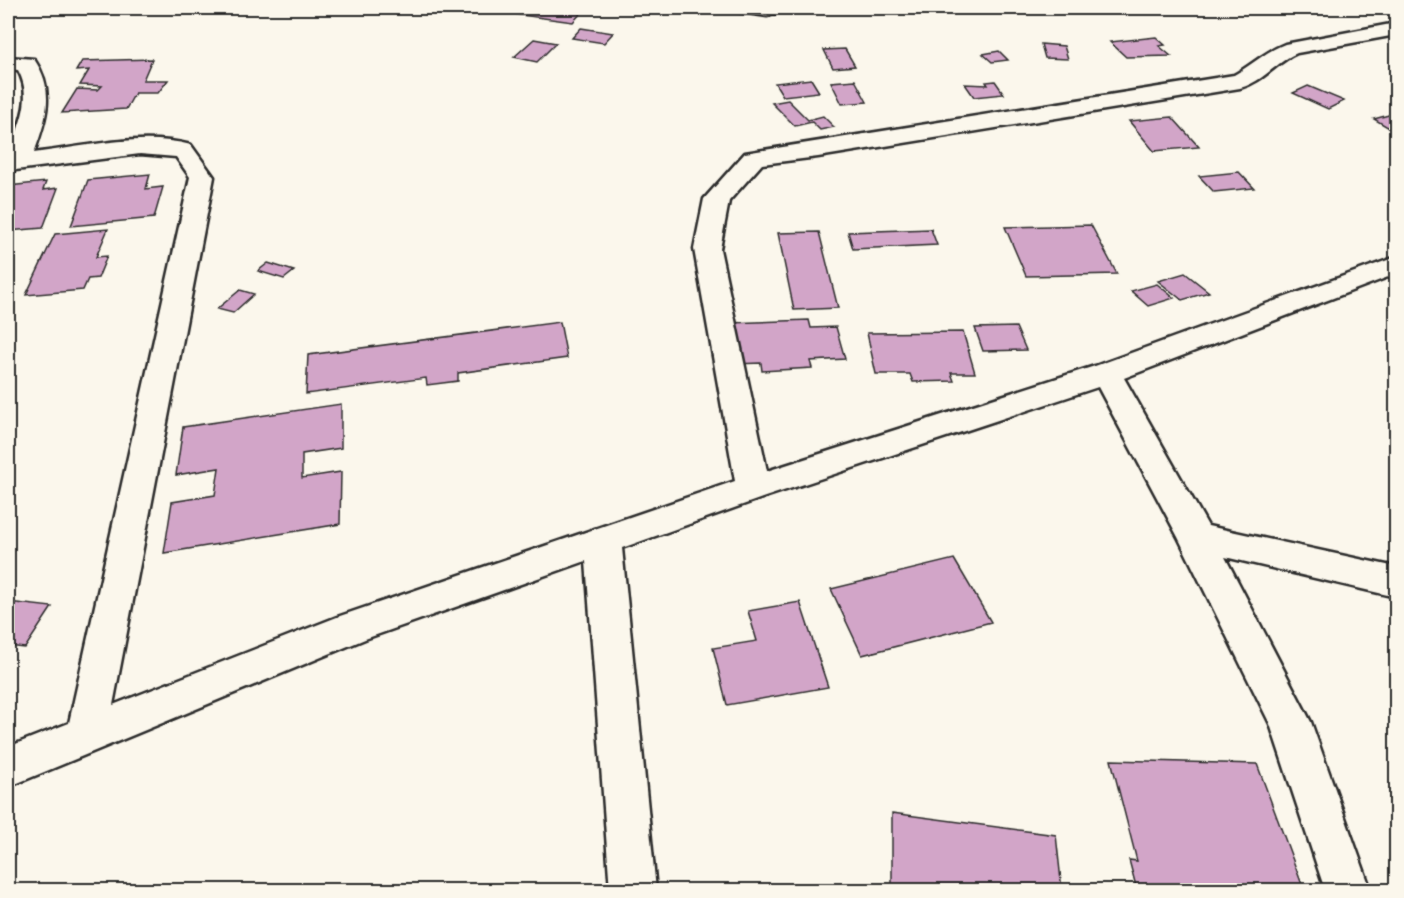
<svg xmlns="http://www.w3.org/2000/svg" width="1404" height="898" font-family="Sriracha,sans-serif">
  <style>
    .building { fill: #d2a5c8; stroke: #2b2b2b; stroke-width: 1.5 }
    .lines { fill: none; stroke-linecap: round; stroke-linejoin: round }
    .street-casing { stroke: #2b2b2b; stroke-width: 5 }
    .street { fill: #fbf7ec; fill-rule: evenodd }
  </style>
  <rect width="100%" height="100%" fill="#fbf7ec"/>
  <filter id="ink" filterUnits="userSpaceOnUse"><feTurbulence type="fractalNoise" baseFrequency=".0167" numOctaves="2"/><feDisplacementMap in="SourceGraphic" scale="12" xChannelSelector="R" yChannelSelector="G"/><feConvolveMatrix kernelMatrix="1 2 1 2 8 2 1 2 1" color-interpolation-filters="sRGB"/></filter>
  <g filter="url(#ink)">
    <path class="building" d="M512 8H546L582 12 573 22 506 13Z
      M893 8H935V11L923 10V13L892 10Z
      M581 28 613 33 604 43 572 38Z
      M1156 37 1165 45 1159 46 1171 56 1126 57 1110 42Z
      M534 39 556 43 537 62 514 57Z
      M1041 44 1064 46 1068 59 1045 58Z
      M845 49 855 66 833 68 824 50Z
      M999 51 1008 60 992 62 983 54Z
      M152 59 143 80H168L158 93H135L126 109 62 113 77 89 98 90 102 86 80 85 89 70 76 71 82 61Z
      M811 79 819 92 783 96 775 83Z
      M855 80 867 102 842 104 831 82Z
      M995 81 1004 94 974 97 965 84 988 85 986 82Z
      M1308 86 1344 101 1328 109 1293 93Z
      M788 100 808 120 823 116 834 127 820 130 812 122 795 126 772 103Z
      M1396 113V132L1374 119Z
      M1172 117 1199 147 1154 151 1129 121Z
      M1239 172 1254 188 1214 192 1199 176Z
      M150 174 146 189 163 187 154 218 71 226 88 180Z
      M46 182 43 190 58 188 43 228 8 231V186Z
      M1091 225 1117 274 1026 276 1005 227Z
      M108 229 96 257 107 256 98 278 88 279 83 290 26 295 55 234Z
      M931 229 937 245 853 249 848 232Z
      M819 232 838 308 794 310 778 233Z
      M268 263 294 271 284 279 258 271Z
      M1185 273 1209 292 1182 300 1158 281Z
      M1157 284 1174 298 1148 306 1131 291Z
      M240 290 254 294 233 313 217 309Z
      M809 320 811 328 836 327 845 359 810 361 812 368 762 371 761 363 735 364 729 323Z
      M560 322 567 358 458 373V381L427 385 426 378 306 394 308 355Z
      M1016 327 1026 350 983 351 975 328Z
      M963 332 975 373H951L954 381 913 382 910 374H876L867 333Z
      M341 404V448L302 454V478L341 472 340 524 164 553 172 502 215 495 219 468 176 475 183 427Z
      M954 559 991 622 862 655 831 589Z
      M8 602 52 607 25 648 8 646Z
      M800 602 828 687 727 705 713 648 757 641 748 611Z
      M1111 760 1257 764 1304 890H1137L1129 860 1137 861Z
      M892 813 1056 835 1062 890H892Z"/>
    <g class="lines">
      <g class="street-casing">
        <path id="street" d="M737 8H775L777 10 774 14 767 16 740 12Z
          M1396 23V35L1297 53C1276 62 1263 82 1240 88L818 157 762 164 729 201 720 249 767 471 1095 366 1396 257V274L1124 378 1208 526 1396 567V597L1225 557 1311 722 1371 890H1325L1270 724 1178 537 1098 387 765 497 622 548 656 890H610L586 561 365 639 8 787V747L69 723 190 177 176 157 140 154 8 171C8 136 38 107 18 70L8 69V57L34 59C56 91 46 120 34 153 85 147 141 132 191 145L214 177 113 705 337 617 735 481 694 249 704 199 745 153 1234 75C1252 65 1266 51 1285 44Z"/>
      </g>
      <use href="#street" class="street"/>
    </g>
  </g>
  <rect width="1404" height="898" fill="none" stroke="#fbf7ec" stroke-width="30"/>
  <rect x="15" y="15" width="1374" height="868" fill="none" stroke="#2b2b2b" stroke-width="2" filter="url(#ink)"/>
</svg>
